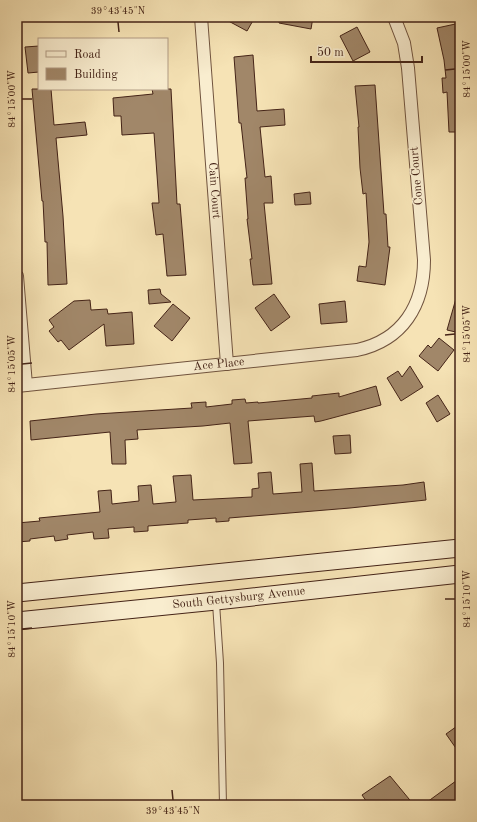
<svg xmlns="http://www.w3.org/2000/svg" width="477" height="822" font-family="'Old Standard TT',serif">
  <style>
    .building { fill: #a18769; stroke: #442317 }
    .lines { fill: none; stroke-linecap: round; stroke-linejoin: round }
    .service-casing { stroke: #70533e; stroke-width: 8 }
    .minor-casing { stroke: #70533e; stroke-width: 14 }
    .secondary-casing { stroke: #442317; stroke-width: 19 }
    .service { stroke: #f9edcf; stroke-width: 6 }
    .minor { stroke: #f9edcf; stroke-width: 12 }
    .secondary { stroke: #f9edcf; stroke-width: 17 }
    .ticks { fill: none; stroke: #442317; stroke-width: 1.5 }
    .labels { text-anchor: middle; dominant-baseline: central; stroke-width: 3; stroke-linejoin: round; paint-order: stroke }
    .street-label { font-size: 12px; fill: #442317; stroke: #f9edcf }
    .neatline { fill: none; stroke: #442317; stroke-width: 1.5 }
    .ticks-label { font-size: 10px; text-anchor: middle; fill: #442317 }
  </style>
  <rect width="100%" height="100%" fill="#f6e3b5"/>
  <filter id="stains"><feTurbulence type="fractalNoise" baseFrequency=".005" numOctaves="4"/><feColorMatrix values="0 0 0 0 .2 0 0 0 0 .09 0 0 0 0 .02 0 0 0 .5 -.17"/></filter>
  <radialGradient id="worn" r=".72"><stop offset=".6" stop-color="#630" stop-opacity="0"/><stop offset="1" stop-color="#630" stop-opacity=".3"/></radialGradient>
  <path class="building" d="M221 17H255L247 31Z
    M279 17H313L311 29 279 23Z
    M460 23V132H449L447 92 443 93 442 78H446L444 60 437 28Z
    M357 27 370 52 353 61 340 36Z
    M39 46V72L28 73 25 47Z
    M253 55 257 111 284 109 285 125 260 127 265 177 271 176 273 203H264L272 284 253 285 250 259H252L247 219H248L245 178H247L241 123H239L234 57Z
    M375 85 384 214H386L388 247H390L385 285 357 281 359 266 366 267 369 242 366 193 363 194 360 168 358 127H359L355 86Z
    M32 89H51L54 125 85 122 87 135 56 138 63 216 67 284 48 285 47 242H45L43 201H42Z
    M152 89H171L177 204H180L186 275 167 276 163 234 156 235 152 203H159L154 133 122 135 121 116H114L113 98 153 94Z
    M310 192 311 204 295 205 294 194Z
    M160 289 161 294 171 302 149 304 148 290Z
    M274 294 290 317 271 331 255 308Z
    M457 295 460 296V333L447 330Z
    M90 300 91 310 107 309 108 314 132 312 134 344 106 346 104 324 69 350 61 340 58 342 49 331 54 327 49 320 74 301Z
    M345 301 347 322 321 324 319 304Z
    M173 304 190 318 172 341 154 326Z
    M439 338 454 350 438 371 419 356 428 345 431 348Z
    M410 366 423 387 401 401 387 378 398 371 402 377Z
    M376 386 381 405 321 421 315 422 314 416 248 421 252 463 234 464 230 423 203 426 137 430 138 439 125 440 126 464H112L110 432 31 440 30 421 96 414 192 408 191 403 206 402V407L232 404V400L245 399 246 403 258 402V403L312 398V396L339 393V397Z
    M438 395 450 414 437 422 426 403Z
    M350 435 351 453 335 454 333 436Z
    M312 463 314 491 403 485 424 482 426 500 350 508 229 518V521L216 522V518L188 520V523L148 526V531L134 532V527L108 529 109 538 94 539 93 532 67 535 68 539 55 541 54 536 30 539V541L17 542V523L40 521 39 518 100 512 98 491 111 490 112 504 139 501 138 486 151 485 153 504 176 502 173 476 191 475 193 500 252 497V489L259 488 258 473 271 472 273 494 302 492 300 464Z
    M460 724V754L446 734Z
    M390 776 414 805H369L362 795Z
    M460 778V805H423Z"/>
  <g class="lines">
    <g class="service-casing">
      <path id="service" d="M216 603 220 663 223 805"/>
    </g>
    <g class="minor-casing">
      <g id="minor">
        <path id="s1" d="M201 17 227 364"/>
        <path d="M17 276 26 385"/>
        <path id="s2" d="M17 386 357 350C403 340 424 305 424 260L408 68 404 43 394 17"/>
      </g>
    </g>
    <g class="secondary-casing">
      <g id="secondary">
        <path d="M17 593 460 548"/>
        <path id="s3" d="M17 621 216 601 460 574"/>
      </g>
    </g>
    <use href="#service" class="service"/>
    <use href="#minor" class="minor"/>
    <use href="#secondary" class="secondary"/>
  </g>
  <path class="ticks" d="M118 22 119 32M445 70 455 69M22 99H32M445 335 455 334M22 364 32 363M445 599H455M22 629 32 628M172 790 173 800"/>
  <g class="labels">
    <g class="street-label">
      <text transform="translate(417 176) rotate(-95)">Cone Court</text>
      <text stroke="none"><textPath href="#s1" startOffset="174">Cain Court</textPath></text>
      <text stroke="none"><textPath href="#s2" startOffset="203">Ace Place</textPath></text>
      <text stroke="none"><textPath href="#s3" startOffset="223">South Gettysburg Avenue</textPath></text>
    </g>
  </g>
  <rect width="477" height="822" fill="none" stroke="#f6e3b5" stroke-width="44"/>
  <rect x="38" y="38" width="130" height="52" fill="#f9edcf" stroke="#b19c85"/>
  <rect x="46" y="51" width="20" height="6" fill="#f9edcf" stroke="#b19c85"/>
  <text x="74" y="58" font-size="12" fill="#442317">Road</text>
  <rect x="46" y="68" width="20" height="12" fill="#a18769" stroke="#b19c85"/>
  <text x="74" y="78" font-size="12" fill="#442317">Building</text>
  <path d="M311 56v6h111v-6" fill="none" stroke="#442317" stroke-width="2"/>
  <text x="317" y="56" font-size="12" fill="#442317" stroke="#f9edcf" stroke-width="3" paint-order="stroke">50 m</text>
  <rect x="22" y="22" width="433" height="778" class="neatline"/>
  <g class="ticks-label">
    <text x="118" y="14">39°43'45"N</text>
    <text transform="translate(466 69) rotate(-90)" y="4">84°15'00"W</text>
    <text transform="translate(11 99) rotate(-90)" y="4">84°15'00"W</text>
    <text transform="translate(466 334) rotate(-90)" y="4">84°15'05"W</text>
    <text transform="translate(11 364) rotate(-90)" y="4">84°15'05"W</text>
    <text transform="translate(466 599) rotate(-90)" y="4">84°15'10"W</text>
    <text transform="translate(11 629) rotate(-90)" y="4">84°15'10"W</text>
    <text x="173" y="814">39°43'45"N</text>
  </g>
  <rect width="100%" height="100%" filter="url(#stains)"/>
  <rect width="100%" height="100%" fill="url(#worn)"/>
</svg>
